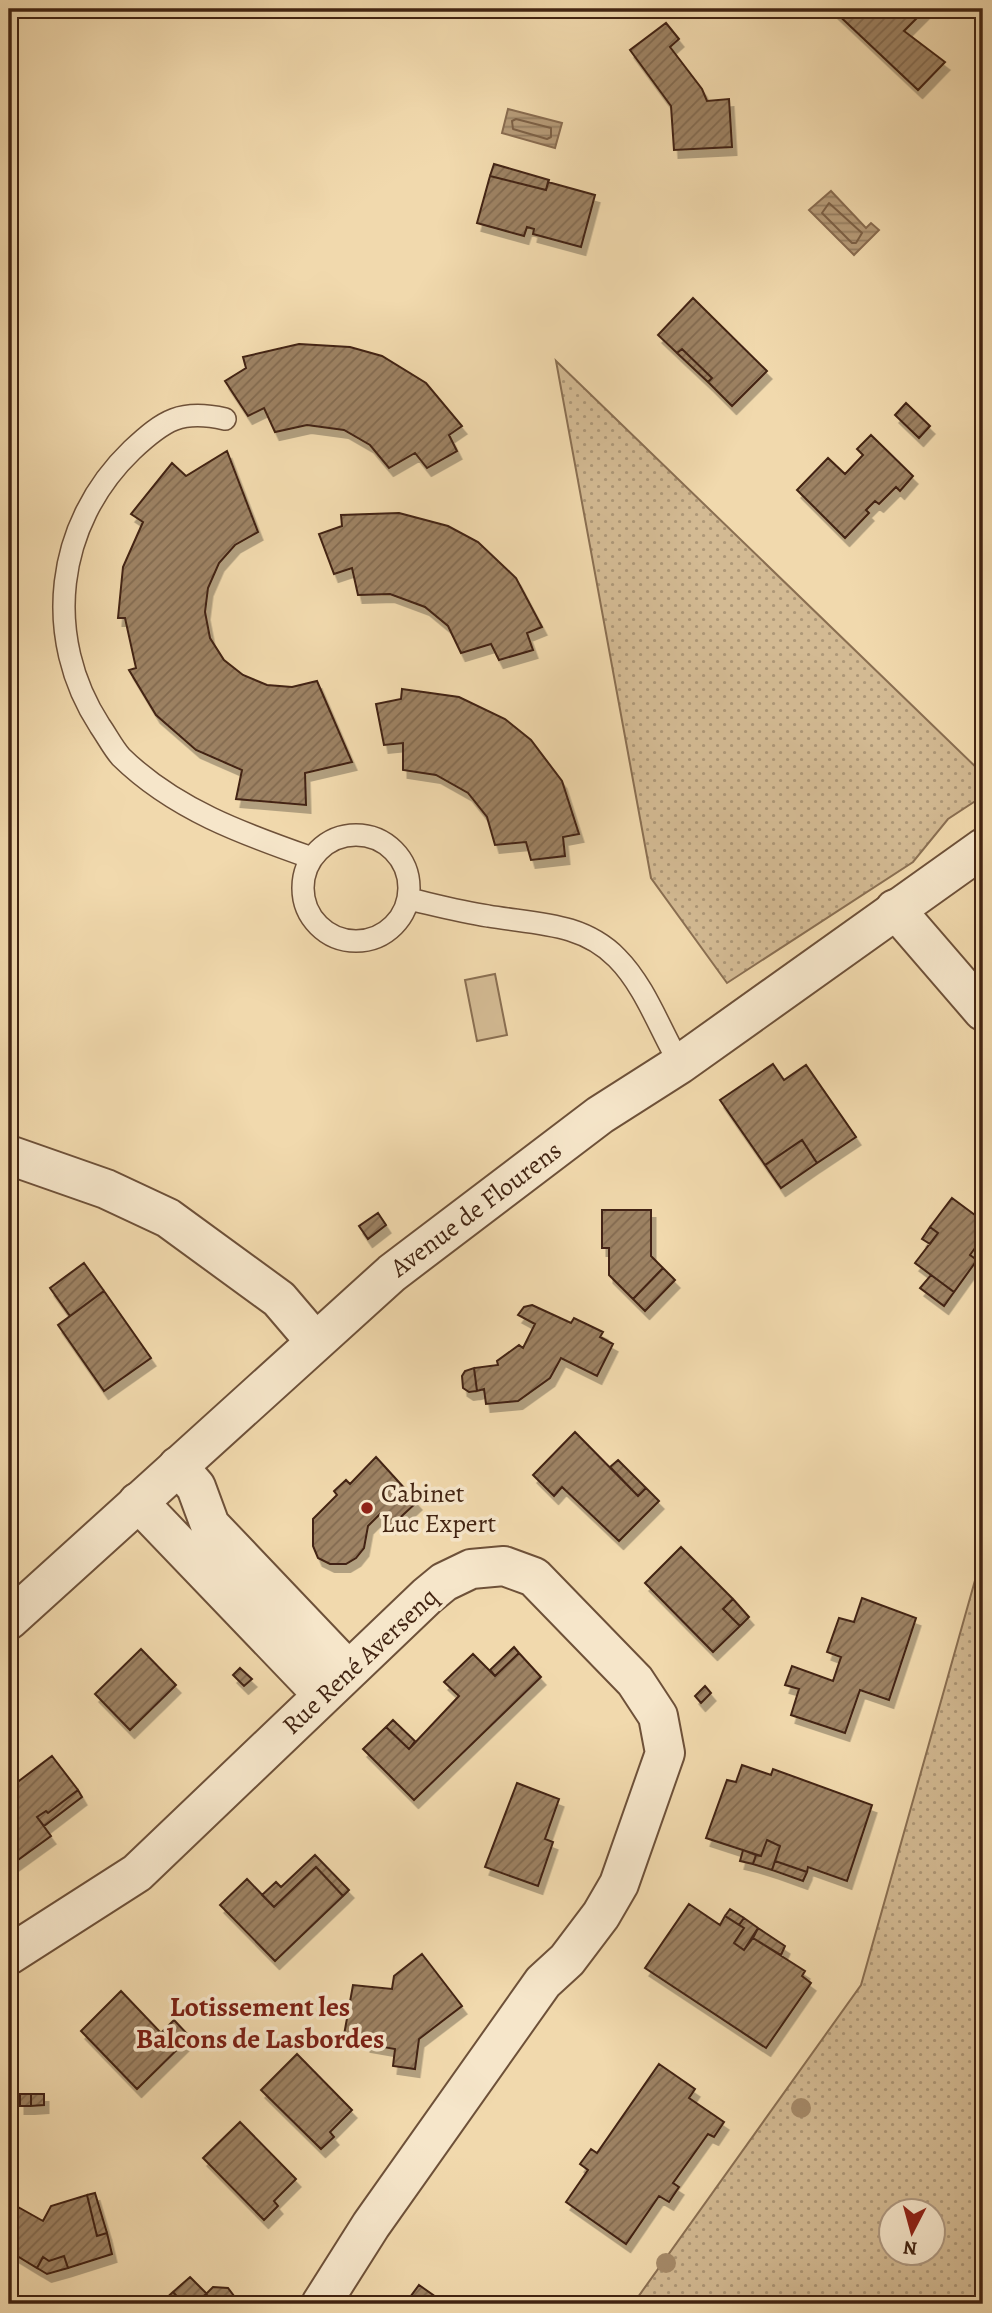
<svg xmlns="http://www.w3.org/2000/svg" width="992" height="2313" font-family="Alegreya,serif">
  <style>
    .grass { fill: url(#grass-dots); stroke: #8a6f52; stroke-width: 2; fill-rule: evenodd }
    .garden { fill: #d3ba93; stroke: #8a6f52; stroke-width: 2 }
    .water { fill: url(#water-rules); stroke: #886b4f; stroke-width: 2 }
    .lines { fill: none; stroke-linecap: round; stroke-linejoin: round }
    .shore { stroke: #7c6045; stroke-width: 2 }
    .building { fill: url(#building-hatch); stroke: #422412; stroke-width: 2; filter: url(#shadow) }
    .service-casing { stroke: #6e5139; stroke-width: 24 }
    .minor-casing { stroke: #6e5139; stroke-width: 42 }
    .tertiary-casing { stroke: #6e5139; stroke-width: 42 }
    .service { stroke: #f6e6ca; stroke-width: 21 }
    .minor { stroke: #f6e6ca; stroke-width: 38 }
    .tertiary { stroke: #f6e6ca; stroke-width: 38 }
    .tree { fill: #a58a69 }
    .poi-dot { fill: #8f2418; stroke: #f6e6ca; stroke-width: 2.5 }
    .labels { text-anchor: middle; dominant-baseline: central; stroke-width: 7; stroke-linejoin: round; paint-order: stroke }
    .street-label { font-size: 26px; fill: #422412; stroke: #f6e6ca }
    .poi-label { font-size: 26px; fill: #422412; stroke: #f6e6ca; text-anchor: start }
    .neighbourhood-label { font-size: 28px; font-weight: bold; fill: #7a1f14; stroke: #f6e6ca }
  </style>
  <defs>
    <pattern id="grass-dots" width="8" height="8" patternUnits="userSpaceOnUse" patternTransform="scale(1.75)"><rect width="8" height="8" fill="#d3ba93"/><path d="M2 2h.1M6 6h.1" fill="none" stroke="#ad9777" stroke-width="1.8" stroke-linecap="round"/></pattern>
    <pattern id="water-rules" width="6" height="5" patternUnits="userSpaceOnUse" patternTransform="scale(1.75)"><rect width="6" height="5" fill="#b69b78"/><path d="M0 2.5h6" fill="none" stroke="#967e61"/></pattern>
    <pattern id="building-hatch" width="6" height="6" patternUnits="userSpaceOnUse" patternTransform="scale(1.75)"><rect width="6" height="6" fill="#9d8263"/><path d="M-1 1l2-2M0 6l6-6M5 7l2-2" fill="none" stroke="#826a50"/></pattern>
    <filter id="shadow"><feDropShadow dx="4.5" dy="8" stdDeviation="0" flood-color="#0004"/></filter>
  </defs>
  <rect width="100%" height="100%" fill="#f1d9ad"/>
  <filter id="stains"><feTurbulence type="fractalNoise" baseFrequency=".00286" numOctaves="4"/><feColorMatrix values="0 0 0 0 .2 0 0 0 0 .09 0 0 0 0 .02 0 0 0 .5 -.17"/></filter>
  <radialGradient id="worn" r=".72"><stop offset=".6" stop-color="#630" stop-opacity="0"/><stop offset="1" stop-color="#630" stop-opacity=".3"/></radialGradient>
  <path class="grass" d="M556 361 983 774V796L948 819 913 862 727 983 651 878Z
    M983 1552V2304H633L861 1985ZM890 2212H932V2254H890Z"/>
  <path class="garden" d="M495 974 507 1035 477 1041 465 980Z"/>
  <path class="water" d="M508 109 562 123 555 148 502 133Z
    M831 191 866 228 871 223 879 230 854 255 809 210Z"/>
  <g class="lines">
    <path class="shore" d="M516 119 551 128V137L547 139 513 129 512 121Z
      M829 203 862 233 856 243H852L822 213Z"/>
  </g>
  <path class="building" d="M832 9H864L870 14 875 9H926L904 31 945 62 918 90Z
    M666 23 679 39 670 47 702 89 707 101 729 99 732 147 674 150 671 106 630 50Z
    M494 164 549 180 546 190 490 176Z
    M490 176 546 190 548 182 595 195 581 247 533 234 534 229 527 227 524 236 477 223Z
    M693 298 767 371 732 406 708 382 712 378 682 349 677 353 658 335Z
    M299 344 350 347 382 356 426 383 462 426 449 435 457 451 427 468 415 453 389 468 370 445 344 430 307 425 275 432 264 408 248 416 225 381 246 368 243 357Z
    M682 349 712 378 708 382 677 353Z
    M906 403 930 426 919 438 895 415Z
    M871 435 913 476 900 491 896 487 879 504 875 501 866 510 869 513 845 538 797 490 828 458 845 474 863 455 857 449Z
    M227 451 258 532 235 545 219 563 208 588 205 612 210 638 224 660 243 675 267 685 292 687 317 681 352 762 305 773 306 805 236 799 242 770 196 750 156 715 129 670 136 668 125 618H118L123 567 143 522 131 514 172 463 186 476Z
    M399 513 448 526 478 542 516 578 542 627 527 633 533 650 499 660 491 644 461 653 448 626 425 607 390 594 358 595 352 568 334 574 319 534 342 526 341 515Z
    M402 689 459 697 505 719 531 740 562 781 579 834 563 837 565 856 531 860 526 842 495 845 487 817 468 793 436 775 403 770V743L384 745 376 704 401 699Z
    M773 1064 784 1080 806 1065 856 1137 817 1163 802 1140 765 1165 720 1100Z
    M802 1140 817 1163 781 1188 765 1165Z
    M952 1198 983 1221V1237L970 1255 977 1260 954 1292 915 1263 938 1233 930 1227Z
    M602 1210H651V1256L663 1268 633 1299 609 1275V1248H602Z
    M378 1213 386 1225 368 1239 359 1226Z
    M930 1227 938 1233 930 1244 922 1239Z
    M84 1263 104 1291 70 1316 50 1288Z
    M663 1268 675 1280 645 1311 633 1299Z
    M931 1275 954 1292 944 1306 920 1288Z
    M104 1291 151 1358 104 1391 58 1325Z
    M532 1305 571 1323 574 1318 603 1332 600 1337 613 1344 597 1376 561 1358 550 1378 518 1401 486 1404 484 1389 477 1391 474 1368 498 1365 497 1361 519 1345 523 1348 535 1324 518 1315 524 1307Z
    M474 1368 477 1391 469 1392 463 1388 462 1376 465 1371Z
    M575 1432 638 1496 646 1488 659 1501 619 1541 562 1487 554 1496 533 1475Z
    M376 1457 417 1502 391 1526 380 1514 368 1526 364 1548 356 1558 346 1564H330L318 1558 313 1546V1519L337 1495 334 1491 346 1480 350 1484Z
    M618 1460 646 1488 638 1496 610 1467Z
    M681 1547 733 1599 723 1609 740 1626 713 1652 645 1583Z
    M862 1598 916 1618 889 1700 860 1690 845 1733 791 1715 799 1689 785 1685 792 1666 833 1681 841 1657 827 1652 839 1618 854 1622Z
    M733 1599 749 1617 740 1626 723 1609Z
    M514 1647 519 1653 495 1676 490 1670Z
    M141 1649 176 1685 130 1730 95 1694Z
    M519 1653 541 1677 414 1800 363 1749 386 1727 409 1749 459 1696 444 1682 473 1654 495 1676Z
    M240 1668 252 1679 244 1686 233 1675Z
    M705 1686 711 1693 701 1703 695 1696Z
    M393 1720 415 1741 409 1749 386 1727Z
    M52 1756 78 1790 48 1813 46 1811 37 1817 51 1836 11 1865 9 1797 15 1792 11 1787Z
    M742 1765 771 1775 773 1769 872 1805 847 1881 808 1867 807 1872 775 1861 780 1846 767 1840 761 1856 706 1838 727 1780 736 1782Z
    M517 1783 559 1799 545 1839 553 1842 538 1886 485 1867Z
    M78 1790 82 1797 44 1826 37 1817 46 1811 48 1813Z
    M767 1840 780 1846 772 1870 753 1864 756 1855 761 1856Z
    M743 1850 756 1855 753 1864 740 1861Z
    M315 1855 349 1890 343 1896 316 1867 274 1907 262 1895 276 1882 281 1887Z
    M775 1861 807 1872 803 1881 772 1870Z
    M316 1867 343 1896 275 1961 220 1905 247 1879 274 1907Z
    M689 1904 720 1925 725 1916 744 1928 734 1943 744 1950 753 1938 805 1971 802 1976 811 1983 766 2048 645 1968Z
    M730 1909 744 1918 739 1925 725 1916Z
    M744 1918 758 1928 744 1950 734 1943 744 1928 739 1925Z
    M758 1928 785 1946 781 1955 753 1938Z
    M422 1954 462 2006 419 2039 415 2069 393 2066 395 2049 366 2044 367 2038 344 2035 353 1985 392 1989 394 1976Z
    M121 1991 161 2033 174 2020 190 2037 137 2089 81 2031Z
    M297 2054 352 2110 330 2132 334 2137 321 2149 261 2090Z
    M659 2064 695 2089 689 2098 724 2122 714 2137 708 2134 673 2183 679 2187 669 2202 659 2196 626 2244 566 2202 588 2170 580 2164 591 2149 597 2153Z
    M20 2094H31V2106H20Z
    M31 2094H44V2105L31 2106Z
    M240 2122 296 2179 274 2201 278 2206 264 2220 203 2158Z
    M95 2193 107 2233 97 2236 87 2195Z
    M87 2195 97 2236 107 2233 112 2254 68 2268 64 2256 49 2261 43 2257 37 2268 9 2251V2222L18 2207 43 2221 51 2206Z
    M64 2256 68 2268 47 2274 37 2268 43 2257 49 2261Z
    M190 2277 207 2294 196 2304H184L173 2292Z
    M419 2285 446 2304H405Z
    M213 2287 228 2288 240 2304H196Z
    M173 2292 184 2304H160Z"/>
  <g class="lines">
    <g class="service-casing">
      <path id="service" d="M225 419C181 409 164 420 132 450 55 524 42 637 100 726 107 736 113 748 121 757 174 809 243 834 312 858
        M303 888a53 53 0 1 1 106 0a53 53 0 1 1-106 0Z
        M409 899C435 905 461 912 488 916 534 924 582 922 617 958 645 986 660 1030 680 1064"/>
    </g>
    <g class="minor-casing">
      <path id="minor" d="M895 909 983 1011
        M9 1155 106 1189 168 1218 279 1299 314 1340
        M178 1466 196 1487 210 1525 348 1670
        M138 1502 323 1695
        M9 1955 137 1873 427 1596 444 1582 471 1569 504 1566 534 1577 635 1681 658 1716 665 1753 619 1884 601 1915 567 1960 543 1982 371 2225 321 2304"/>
    </g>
    <g class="tertiary-casing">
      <path id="tertiary" d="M9 1620 392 1273 600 1115 680 1064 983 848"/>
    </g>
    <use href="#service" class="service"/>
    <use href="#minor" class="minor"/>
    <use href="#tertiary" class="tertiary"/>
  </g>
  <g class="tree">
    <circle cx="801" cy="2108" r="10"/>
    <circle cx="666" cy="2263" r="10"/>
  </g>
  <circle class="poi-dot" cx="367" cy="1508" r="7"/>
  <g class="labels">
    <g class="street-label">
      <text transform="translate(476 1209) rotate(-37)">Avenue de Flourens</text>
      <text transform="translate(360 1661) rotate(-43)">Rue René Aversenq</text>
    </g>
    <g class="poi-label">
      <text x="381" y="1493">Cabinet<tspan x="381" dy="30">Luc Expert</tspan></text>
    </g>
    <g class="neighbourhood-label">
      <text x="260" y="2007">Lotissement les<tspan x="260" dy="32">Balcons de Lasbordes</tspan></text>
    </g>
  </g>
  <rect width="992" height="2313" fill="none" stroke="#f1d9ad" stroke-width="35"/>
  <rect x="10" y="10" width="971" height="2292" fill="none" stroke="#422412" stroke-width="3.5"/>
  <rect x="18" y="18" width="957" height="2278" fill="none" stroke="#422412" stroke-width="2"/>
  <g transform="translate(912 2232) rotate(186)"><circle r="33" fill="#f6e6ca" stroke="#ae9880" stroke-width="2"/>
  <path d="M0-5L12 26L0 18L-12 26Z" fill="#8f2418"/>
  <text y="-10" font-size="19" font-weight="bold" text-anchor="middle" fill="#422412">N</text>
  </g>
  <rect width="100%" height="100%" filter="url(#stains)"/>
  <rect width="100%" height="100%" fill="url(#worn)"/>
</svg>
